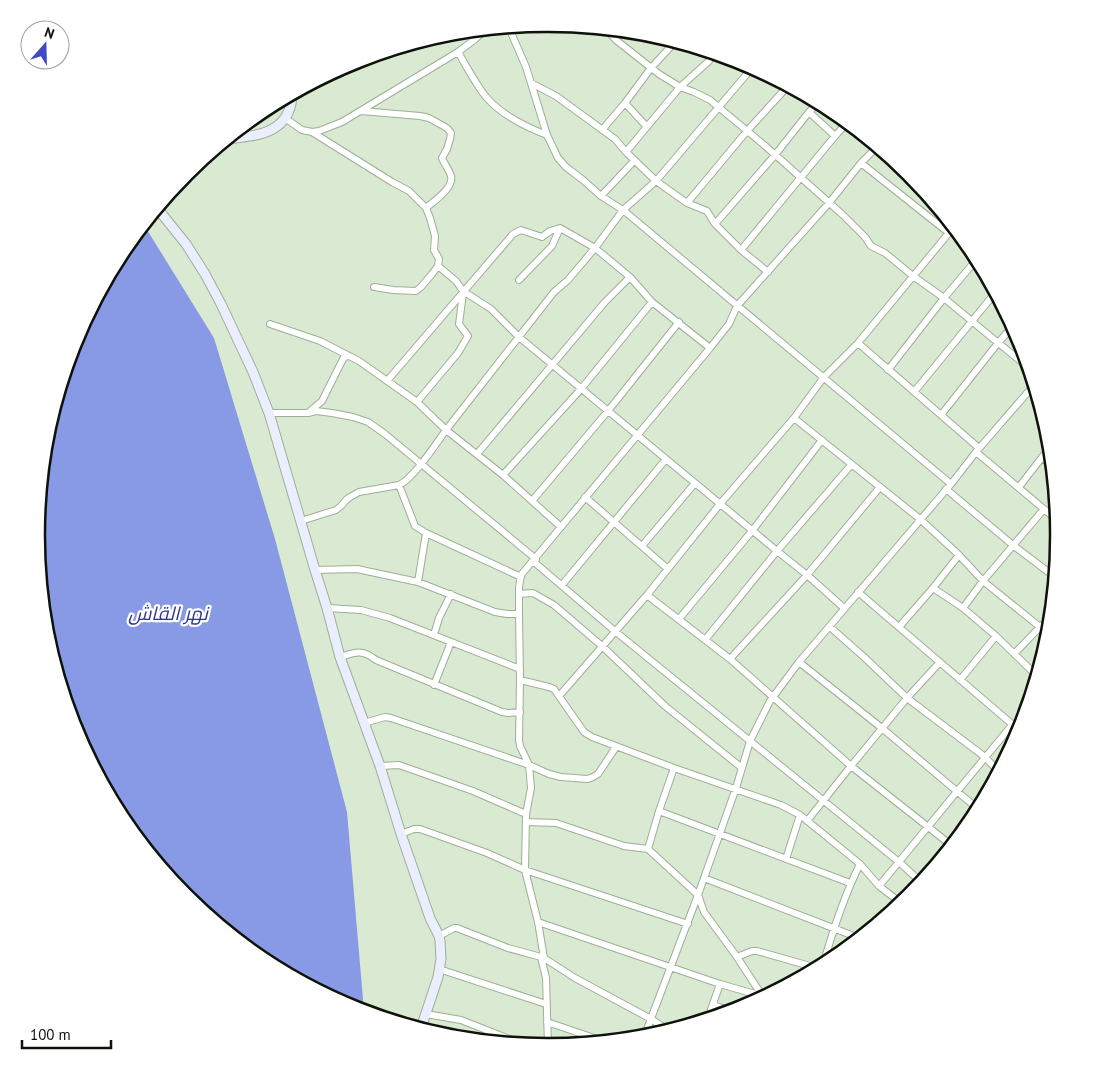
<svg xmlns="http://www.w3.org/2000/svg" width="1095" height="1070" font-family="'PT Sans',Cairo,sans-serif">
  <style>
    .water { fill: #8899e6 }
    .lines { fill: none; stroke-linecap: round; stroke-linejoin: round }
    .street-casing { stroke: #9eae97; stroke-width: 8 }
    .secondary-casing { stroke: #9eae97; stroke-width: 11 }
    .street { stroke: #fff; stroke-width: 6 }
    .secondary { stroke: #ebeefe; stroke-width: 9 }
    .labels { text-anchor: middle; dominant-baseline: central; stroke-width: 4.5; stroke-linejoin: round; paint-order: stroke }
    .water-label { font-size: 19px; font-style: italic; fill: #2c338c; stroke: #fff }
    .rim { fill: none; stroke: #0d120a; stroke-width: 2.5 }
  </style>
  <rect width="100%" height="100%" fill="#daead2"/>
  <path class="water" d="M144 225 214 338 275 539 347 812 364 1011 352 1007 263 960 186 896 122 819 75 730 46 634 36 535 46 435 75 339 123 251Z"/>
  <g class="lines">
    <g class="street-casing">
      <path id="street" d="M509 28 526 67 547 135 558 158 566 167 583 180 601 196 623 210 951 484
        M606 29 616 40 659 74 680 87 694 92 710 100 763 144 843 215 865 237 871 246 885 253 913 276 944 298 991 337 1028 367
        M458 52C467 67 476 85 487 98 502 115 526 127 547 135
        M531 83 556 96 615 139 626 152 656 181 687 203 707 211 715 224 741 250 768 272
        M625 103 647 127
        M361 111 420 116 429 118 447 128 451 133 450 139 447 149 442 158C444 164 449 169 451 176 454 188 434 201 426 208
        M809 112 835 136
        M285 118 302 130 312 132 319 131 342 122 458 52 474 40 485 30
        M602 130 625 103 651 68 675 42
        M312 132 392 182 409 191 426 208 430 218 435 236 434 250 439 259 438 266 432 274 421 287 416 291 393 290 374 287
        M626 152 680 87 709 61 713 54
        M861 163 949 233
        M601 196 634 161
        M687 203 747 131 788 86
        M715 224 775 155 809 112 818 103
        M741 250 835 136 847 123
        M438 266 456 281 463 291 491 309 519 337 777 551 807 575 844 608
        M519 280 552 246 560 228
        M270 324 320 341 359 361 417 402 446 430 503 475 561 527
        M858 343 979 448
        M888 370 944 298 977 259
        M387 381 513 234 521 230 542 237 550 231 560 228 595 248 630 277 652 302 710 348
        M914 392 995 293
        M417 402 458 353 468 336 459 324 463 293
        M309 412 322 401 344 357 349 356
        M269 413H308L316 411 332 413 353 417 368 422 385 434 536 559
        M941 415 998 343 1013 326
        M794 418 920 519 959 555 983 581 1040 627
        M976 452 1057 520
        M477 454 605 302 630 277
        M1042 457 1052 466
        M503 475 581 389 652 302
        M399 485 415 526 426 533 521 577
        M1019 487 1050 447
        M946 489 1014 546 1055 577
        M585 497 668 569
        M532 501 608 411 679 322
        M301 521 336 510 341 506 346 500 350 497 359 492 399 485C414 478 435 445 446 430 482 384 518 338 554 292L568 280 595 248 623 210 656 181 752 68
        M642 546 695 483
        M534 562 616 632 899 862 921 882
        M315 570 357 569 418 582 495 612 507 614H519
        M418 582 426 533
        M562 585 666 459
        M933 588 963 608 996 636 1037 676
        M858 592 1020 731
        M519 594 533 593 554 605 602 646 665 706 742 768
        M647 595 730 659 851 766 951 845
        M327 608 361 610 390 618 520 669
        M963 608 983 581 1044 509
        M679 619 752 531 822 440
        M830 627 864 657 907 698 985 757 998 771
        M899 627 933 588 959 555
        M434 635 439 618 451 594
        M705 640 777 551 851 465
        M1014 654 1042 625H1048L1050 622
        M340 657C356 652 362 649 376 660L502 712 508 713 520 712
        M730 659 807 575 880 487
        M799 662 883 729 978 809
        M520 680 549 687 554 689 584 732 592 737 674 768 781 805 800 815 832 841 860 864 879 886 901 903
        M960 680 996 636
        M434 685 451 642
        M560 695 647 595 720 504 794 418 824 377 858 343 953 228
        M364 723 385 717 391 718 529 765 549 774 561 777 587 779 591 778 598 774 616 747
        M380 766 399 765 473 791 526 814
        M659 811 850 883
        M807 821 851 766 907 698 940 662
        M526 822 556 823 624 846 648 849
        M401 834 414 829H420L487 853 525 870 688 924
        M786 859 800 815
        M704 878 859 938
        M879 886 1012 725
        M538 922 720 984 762 996
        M439 936 454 928H457L508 948 541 957
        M737 957 752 951H757L817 968
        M544 958 575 978 651 1019 668 1030
        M823 965C833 930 844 896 860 864
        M439 969 546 1004
        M763 997 737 957 704 912 698 895 736 788 750 741 770 701 799 662 951 484 976 452 1034 385
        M713 1005 732 1011
        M426 1014 461 1020 522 1044
        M708 1018 720 984
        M547 1022 603 1041
        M644 1037 698 895 648 849 659 811 674 768
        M548 1046 546 978 541 957 544 958 538 922 525 870 526 814 531 788 529 765 520 746 519 740 520 680 519 614V587L521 575 710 348 729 324 737 306 829 203 861 163 877 147"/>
    </g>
    <g class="secondary-casing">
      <path id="secondary" d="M226 140C234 137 242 138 250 136 274 133 291 121 292 95
        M157 208 186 244 205 274 221 304 253 372 269 413 315 570 327 608 340 657 380 766 401 834 430 918 439 936 440 941 441 959 438 977 421 1028"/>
    </g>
    <use href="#street" class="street"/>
    <use href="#secondary" class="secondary"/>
  </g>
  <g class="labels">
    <g class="water-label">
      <text x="168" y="613">نهر القاش</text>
    </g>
  </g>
  <path d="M0 0H1095V1070H0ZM547 32H548A502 502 0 0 1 1050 534V536A502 502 0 0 1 548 1038H547A502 502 0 0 1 45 536V534A502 502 0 0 1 547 32Z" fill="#fff" fill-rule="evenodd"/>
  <path class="rim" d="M547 32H548A502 502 0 0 1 1050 534V536A502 502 0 0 1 548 1038H547A502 502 0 0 1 45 536V534A502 502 0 0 1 547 32Z"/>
  <g transform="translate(45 45) rotate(20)"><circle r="24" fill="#ffffff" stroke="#9ea09d"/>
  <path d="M0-4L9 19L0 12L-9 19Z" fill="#404abe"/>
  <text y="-8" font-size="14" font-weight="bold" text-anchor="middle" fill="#0d120a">N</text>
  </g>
  <path d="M22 1040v8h89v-8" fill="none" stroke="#0d120a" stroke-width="2.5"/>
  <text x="30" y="1040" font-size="15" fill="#0d120a" stroke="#ffffff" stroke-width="4" paint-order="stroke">100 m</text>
</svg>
